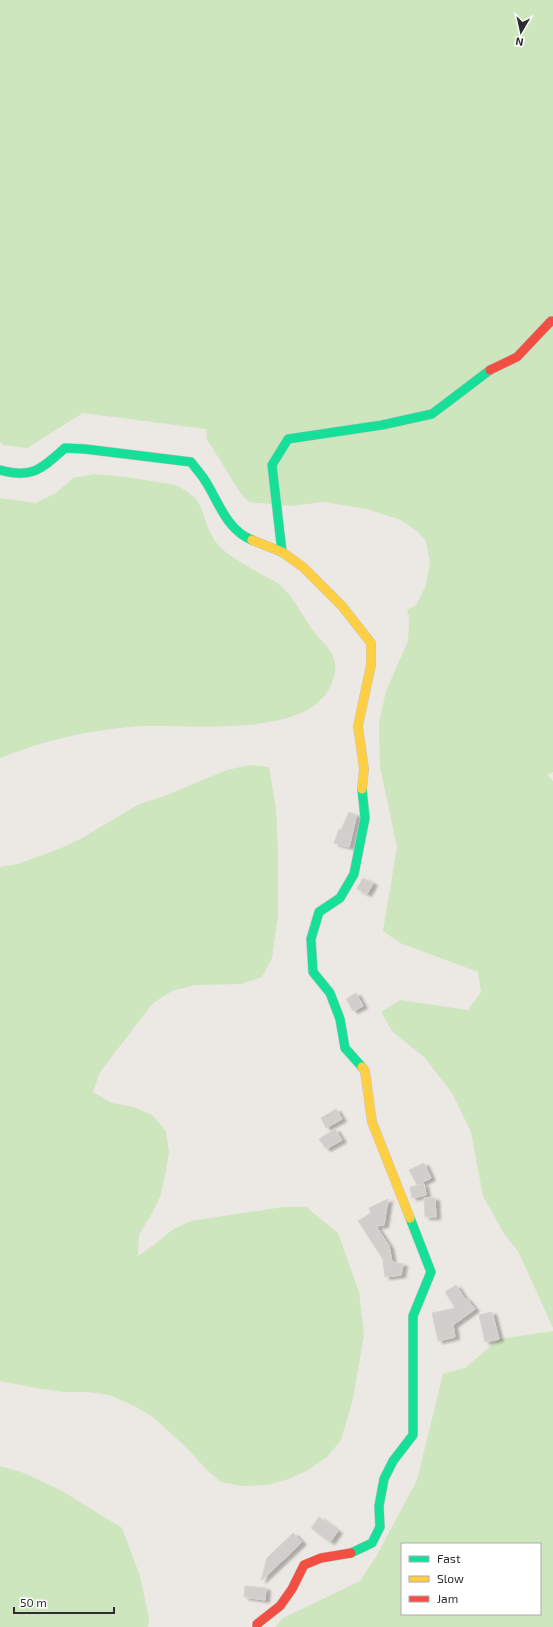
<svg xmlns="http://www.w3.org/2000/svg" width="553" height="1627" font-family="'Exo 2',sans-serif">
  <style>
    .green { fill: #cee6be; fill-rule: evenodd }
    .building { fill: #d1cecb; stroke: #d7d4d0; filter: url(#shadow) }
    .lines { fill: none; stroke-linecap: round; stroke-linejoin: round }
    .fast-casing { stroke: #c5c4c5; stroke-width: 10 }
    .slow-casing { stroke: #c5c4c5; stroke-width: 10 }
    .jam-casing { stroke: #c5c4c5; stroke-width: 10 }
    .fast { stroke: #16e098; stroke-width: 9 }
    .slow { stroke: #ffcf43; stroke-width: 9 }
    .jam { stroke: #f24e42; stroke-width: 9 }
  </style>
  <defs>
    <filter id="shadow"><feDropShadow dx="4.5" dy="2.5" stdDeviation="1" flood-color="#0004"/></filter>
  </defs>
  <rect width="100%" height="100%" fill="#ece8e4"/>
  <path class="green" d="M0 0H553V772L547 775 553 781V1328L518 1251 504 1234 483 1196 471 1132 452 1093 425 1058 392 1031 381 1012 400 1000 468 1010 481 992 478 972 400 943 383 931 397 847 380 767 379 723 386 691 408 641 409 617 407 610 416 605 426 585 430 562 426 541 418 532 401 520 367 509 324 502 291 506 249 502 241 494 213 449 207 440 206 429 83 413 27 448 4 445 0 442Z
    M94 474C115 476 136 478 157 482 163 483 171 483 177 486 182 488 191 494 195 498 204 508 205 525 212 536 221 553 243 563 259 573 266 577 276 581 282 587 296 600 303 618 315 633 331 651 342 660 331 685 307 742 180 722 130 727 85 731 42 741 0 758V498L36 503 56 493 73 478Z
    M249 765 269 767 276 809 278 850V915L272 958 262 977 241 984 195 985 172 991 153 1003 100 1072 93 1092 112 1103 134 1107 152 1115 166 1131 169 1152 165 1176 160 1197 150 1217 139 1234 138 1256 155 1244 172 1230 191 1221 283 1207H306L338 1233 359 1292 364 1334 353 1399 341 1440 327 1457 308 1470 289 1479 267 1485 241 1486 221 1482 204 1467 189 1450 153 1417 134 1406 110 1395 87 1392H65L41 1389 0 1381V867L18 864 59 849 82 838 139 804 162 797 227 770Z
    M553 1331V1627H275L283 1618 360 1581 377 1555 417 1480 443 1374 465 1368 499 1339ZM402 1544H540V1614H402Z
    M0 1466 24 1473 62 1491 122 1528 140 1576 149 1618 148 1627H0Z"/>
  <path class="building" d="M349 812 356 815V818L349 847 334 843 339 829 341 830Z
    M363 878 373 883 367 894 357 889Z
    M356 993 363 1006 353 1011 346 999Z
    M336 1109 342 1119 326 1128 321 1118Z
    M335 1129 342 1140 326 1149 319 1139Z
    M424 1163 431 1178 417 1185 409 1170Z
    M424 1184 426 1195 412 1198 410 1187Z
    M424 1198H435L436 1217H425Z
    M388 1199 384 1225 376 1226 389 1246 392 1262 403 1264 401 1275 385 1277 383 1261H384L358 1221 371 1213 369 1208Z
    M456 1285 465 1299 466 1298 475 1309 453 1325 455 1337 438 1341 432 1313 455 1308 445 1292Z
    M492 1312 499 1339 485 1342 479 1315Z
    M319 1517 338 1531 330 1542 311 1528Z
    M293 1533 302 1542 261 1581 267 1558Z
    M245 1586 266 1588 265 1600 244 1597Z"/>
  <g class="lines">
    <g class="fast-casing">
      <path id="fast" d="M0 470C33 479 41 469 65 448L85 449 191 462C196 469 202 475 206 482 219 503 227 530 252 540
        M282 552 272 465 288 439 382 425 432 414 490 370
        M362 1067 345 1048 340 1019 330 993 313 972 311 939 319 912 340 898 354 874 365 818 362 789
        M351 1553 372 1543 380 1527 379 1506 384 1479 393 1461 413 1435V1316L431 1272 410 1218"/>
    </g>
    <g class="slow-casing">
      <path id="slow" d="M252 540 282 552 303 567 342 606 371 643V665L358 726 364 769 362 789
        M362 1067 365 1071 372 1122 410 1218"/>
    </g>
    <g class="jam-casing">
      <path id="jam" d="M490 370 517 357 551 321H553
        M257 1627V1624L280 1606 292 1589 304 1565 321 1558 351 1553"/>
    </g>
    <use href="#fast" class="fast"/>
    <use href="#slow" class="slow"/>
    <use href="#jam" class="jam"/>
  </g>
  <rect x="401" y="1543" width="140" height="72" fill="#ffffff" stroke="#ababab"/>
  <rect x="409" y="1556" width="20" height="6" fill="#16e098" stroke="#ababab"/>
  <text x="437" y="1563" font-size="12" fill="#2e2e2e">Fast</text>
  <rect x="409" y="1576" width="20" height="6" fill="#ffcf43" stroke="#ababab"/>
  <text x="437" y="1583" font-size="12" fill="#2e2e2e">Slow</text>
  <rect x="409" y="1596" width="20" height="6" fill="#f24e42" stroke="#ababab"/>
  <text x="437" y="1603" font-size="12" fill="#2e2e2e">Jam</text>
  <g transform="translate(521 32) rotate(189)" stroke="#ffffff" stroke-width="3" paint-order="stroke">
  <path d="M0-3L7 15L0 10L-7 15Z" fill="#2e2e2e"/>
  <text y="-6" font-size="11" font-weight="bold" text-anchor="middle" fill="#2e2e2e">N</text>
  </g>
  <path d="M14 1607v6h100v-6" fill="none" stroke="#2e2e2e" stroke-width="2"/>
  <text x="20" y="1607" font-size="12" fill="#2e2e2e" stroke="#ffffff" stroke-width="3" paint-order="stroke">50 m</text>
</svg>
